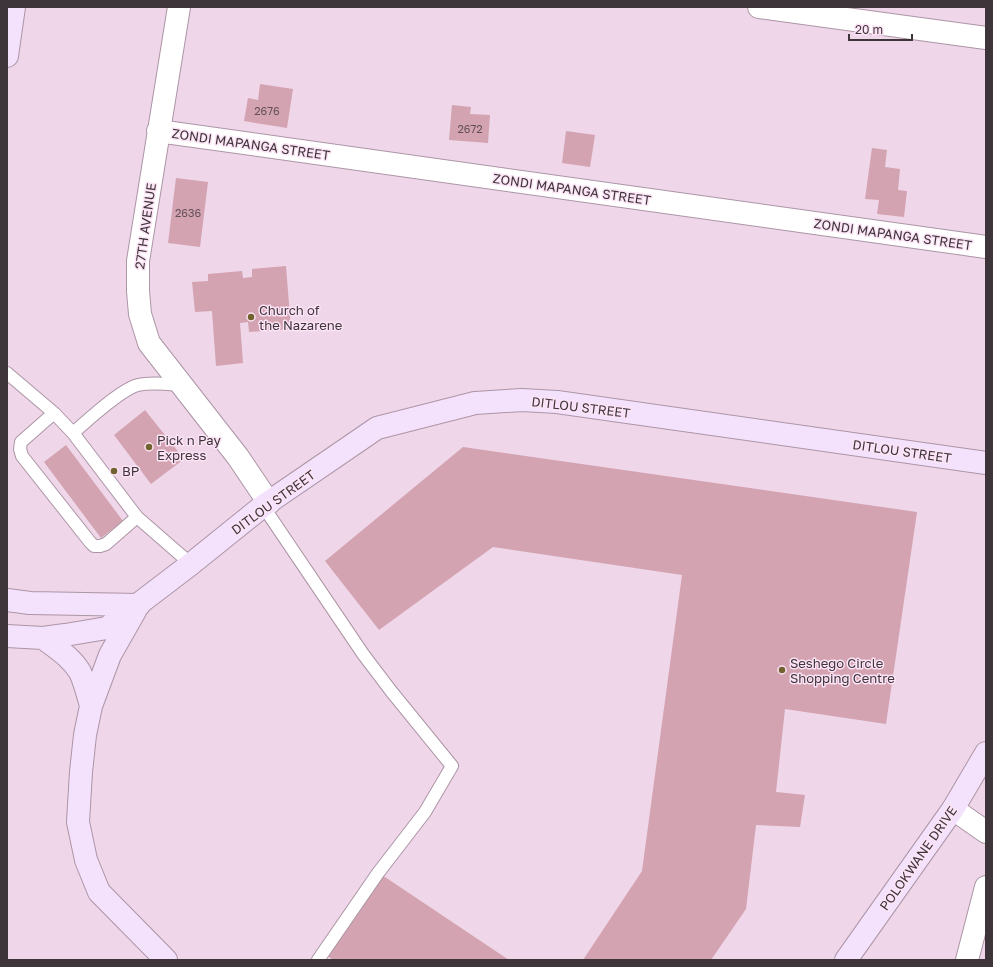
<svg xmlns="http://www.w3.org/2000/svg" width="993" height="967" font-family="'Golos Text',sans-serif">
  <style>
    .building { fill: #d3a3b1 }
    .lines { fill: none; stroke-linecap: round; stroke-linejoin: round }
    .lane-casing { stroke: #ac95a6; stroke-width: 14 }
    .street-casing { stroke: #ac95a6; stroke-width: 24 }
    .secondary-casing { stroke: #ac95a6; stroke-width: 24 }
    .lane { stroke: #fff; stroke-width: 12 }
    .street { stroke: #fff; stroke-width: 22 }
    .secondary { stroke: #f4e2fd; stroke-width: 22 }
    .poi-dot { fill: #71622f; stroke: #fce3f5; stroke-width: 1.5 }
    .labels { text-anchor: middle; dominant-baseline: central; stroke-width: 3; stroke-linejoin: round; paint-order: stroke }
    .number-label { font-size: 11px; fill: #635058 }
    .street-label { font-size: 13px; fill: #3e353b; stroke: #fce3f5 }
    .poi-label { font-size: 13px; fill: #3e353b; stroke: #fce3f5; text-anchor: start }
  </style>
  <rect width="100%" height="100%" fill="#efd6e8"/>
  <path class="building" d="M260 84 293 89 287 128 244 121 248 98 258 100Z
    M452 105 471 107 470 114 490 115 488 143 449 140Z
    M566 131 595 135 590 167 562 163Z
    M872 148 887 150 885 167 900 169 898 190 907 191 904 217 877 214 879 200 865 199Z
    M176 178 208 182 200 247 168 243Z
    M286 266 291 329 249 332 248 322 240 323 243 363 216 366 212 311 195 312 192 282 208 281V274L242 271 243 278 252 277V269Z
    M145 410 184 459 151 484 114 435Z
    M66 445 123 521 101 538 44 462Z
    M463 447 917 512 886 724 785 709 776 792 805 795 800 827 756 825 746 909 711 960H583L642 871 682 575 493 547 379 630 325 561Z
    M379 873 509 960H333L325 954Z"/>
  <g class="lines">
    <g class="lane-casing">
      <path id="lane" d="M7 373 54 413 73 433 137 517 191 564
        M54 413 21 442 20 449 22 456 90 542 94 546H100L106 544 137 517
        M73 433C87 421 121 389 138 385 151 382 167 384 181 385
        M263 506 363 654 391 691 452 766 425 812 378 873 318 960"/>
    </g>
    <g class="street-casing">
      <path id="street" d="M179 7 138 261V291L140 314 149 343 238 457 269 503
        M759 7 986 38
        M158 131 986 247
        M953 809 986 832
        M967 960 986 887"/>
    </g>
    <g class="secondary-casing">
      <path id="secondary" d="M7 56 14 7
        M7 600 30 603 139 605
        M135 611 110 655 91 706 85 735 81 772 78 822 86 860 99 892 166 960
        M7 636 43 638 65 635 107 628 191 564 263 506 377 428 475 403 522 400 557 402 986 463
        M43 638C56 648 71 657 80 672 85 683 88 695 91 706
        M846 960 953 809 986 753"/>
    </g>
    <use href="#lane" class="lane"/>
    <use href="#street" class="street"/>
    <use href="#secondary" class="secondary"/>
  </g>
  <g class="poi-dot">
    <circle cx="251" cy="317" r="4"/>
    <circle cx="149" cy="447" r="4"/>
    <circle cx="114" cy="471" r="4"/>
    <circle cx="782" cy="670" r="4"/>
  </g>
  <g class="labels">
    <g class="number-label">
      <text x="267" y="110">2676</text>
      <text x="470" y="128">2672</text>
      <text x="188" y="212">2636</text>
    </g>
    <g class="street-label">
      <text transform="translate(251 144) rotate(8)">ZONDI MAPANGA STREET</text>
      <text transform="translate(572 189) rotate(8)">ZONDI MAPANGA STREET</text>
      <text transform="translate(145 226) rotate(-82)">27TH AVENUE</text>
      <text transform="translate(893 234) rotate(8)">ZONDI MAPANGA STREET</text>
      <text transform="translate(581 407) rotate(7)">DITLOU STREET</text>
      <text transform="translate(902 451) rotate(8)">DITLOU STREET</text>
      <text transform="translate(273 502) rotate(-36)">DITLOU STREET</text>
      <text transform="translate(918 858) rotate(-55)">POLOKWANE DRIVE</text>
    </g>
    <g class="poi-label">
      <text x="259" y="310">Church of<tspan x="259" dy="15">the Nazarene</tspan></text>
      <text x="157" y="440">Pick n Pay<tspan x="157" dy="15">Express</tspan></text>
      <text x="122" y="471">BP</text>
      <text x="790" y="663">Seshego Circle<tspan x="790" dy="15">Shopping Centre</tspan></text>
    </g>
  </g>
  <rect width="993" height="967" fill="none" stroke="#3e353b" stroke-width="16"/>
  <path d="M849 34v6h63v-6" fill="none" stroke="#3e353b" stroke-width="2"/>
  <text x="855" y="34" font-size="12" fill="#3e353b" stroke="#fce3f5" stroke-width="3" paint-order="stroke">20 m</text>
</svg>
